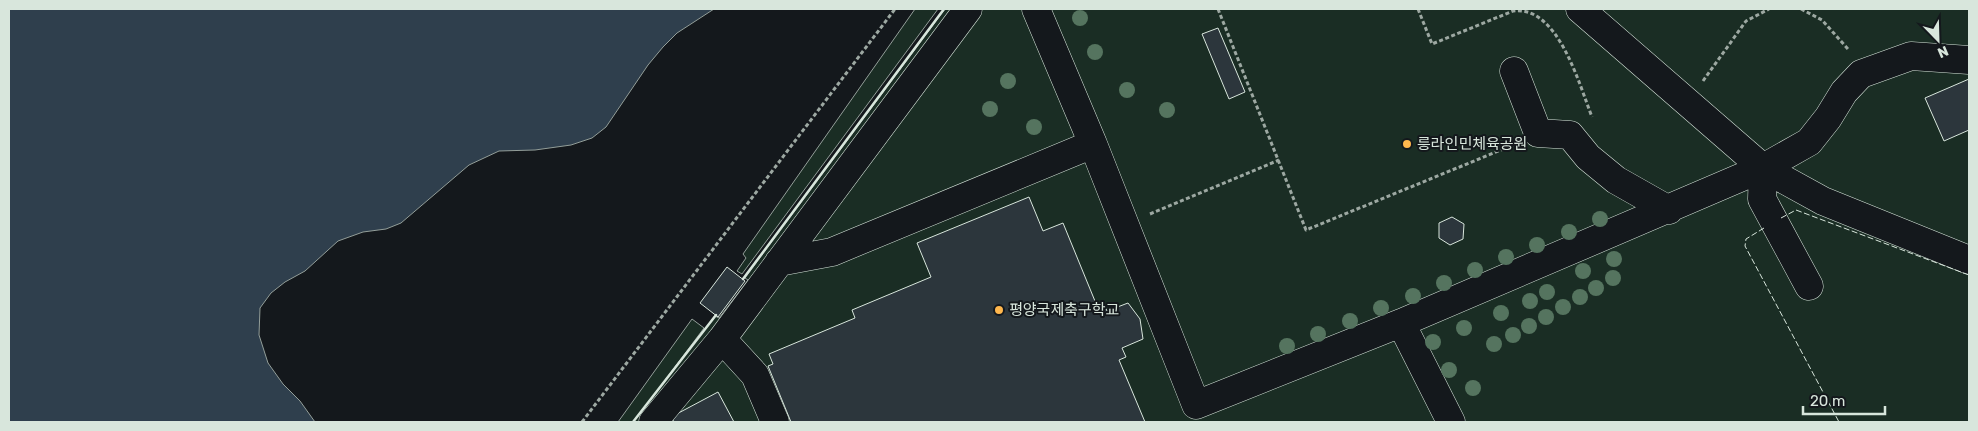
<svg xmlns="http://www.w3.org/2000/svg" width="1978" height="431" font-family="Rubik,'Noto Sans KR',sans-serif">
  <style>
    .green { fill: #1a2d24; stroke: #939e99 }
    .water { fill: #2f3f4d; stroke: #939e99 }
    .building { fill: #2c363c; stroke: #d8e6dc }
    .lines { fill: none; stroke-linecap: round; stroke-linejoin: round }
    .minor-casing { stroke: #d8e6dc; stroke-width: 29 }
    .path { stroke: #9da8a2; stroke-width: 3; stroke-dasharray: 4 2.5; stroke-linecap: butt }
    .minor { stroke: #14181c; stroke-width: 28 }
    .fence { stroke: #d8e6dc; stroke-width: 1; stroke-dasharray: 6 2.5; stroke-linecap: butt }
    .wall { stroke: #d8e6dc; stroke-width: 2.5 }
    .tree { fill: #55745f }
    .poi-dot { fill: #ffb74d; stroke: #14181c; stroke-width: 2 }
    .labels { text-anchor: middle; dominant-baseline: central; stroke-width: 4; stroke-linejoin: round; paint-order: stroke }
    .poi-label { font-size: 15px; fill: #d8e6dc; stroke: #14181c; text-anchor: start }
  </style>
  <rect width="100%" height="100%" fill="#14181c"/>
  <path class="green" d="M915 9H938L742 274 737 271 746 258 743 254Z
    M945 9H1969V422H618L692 319 704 328 639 415 715 316 719 318 748 280 745 278Z"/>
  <path class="water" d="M9 9H714L677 33 663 47 648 65 606 127 592 138 571 145 535 150 499 151 469 165 401 223 386 229 363 232 338 241 305 271 285 282 271 293 260 308 259 335 268 363 283 384 300 401 315 422H9Z"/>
  <path class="building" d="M1218 28 1245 92 1229 99 1202 34Z
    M1969 79V130L1944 141 1925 98Z
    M1029 197 1043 231 1063 223 1097 306 1104 304 1107 311 1128 303 1140 319 1143 339 1122 348 1126 357 1119 360 1145 422H791L768 366 773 364 769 354 855 318 852 310 931 277 917 243Z
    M1452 217 1464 224 1463 239 1450 245 1439 238V223Z
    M727 267 745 281 718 317 700 303Z
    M718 392 734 422H674L671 417Z"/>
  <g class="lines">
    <g class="minor-casing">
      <path id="minor" d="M1036 9 1093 144 1196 405 1401 323 1763 168 1809 142 1828 118 1844 92 1861 74 1911 56 1969 60
        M1580 9 1763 168 1823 201 1969 260
        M1514 71 1538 133 1570 135 1588 157 1616 180 1669 210
        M1763 168 1762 199 1809 286
        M779 262 832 252 1093 144
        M1401 323 1451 422
        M722 339 755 375 775 422
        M653 422 722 339 968 9"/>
    </g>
    <path class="path" d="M1218 9 1306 230 1513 145
      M1418 9 1432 44 1513 11C1558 5 1579 84 1592 117
      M1801 9 1822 20 1848 49
      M1703 81 1746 21 1769 9
      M1150 214 1279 160
      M582 422 895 9"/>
    <use href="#minor" class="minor"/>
    <path class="fence" d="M1781 218 1796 210 1969 275
      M1764 228 1746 239 1745 246 1839 422"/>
    <path class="wall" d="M743 279 944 9
      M633 422 716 315"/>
  </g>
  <g class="tree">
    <circle cx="1080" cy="18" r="8"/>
    <circle cx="1095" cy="52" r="8"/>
    <circle cx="1008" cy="81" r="8"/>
    <circle cx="1127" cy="90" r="8"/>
    <circle cx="990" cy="109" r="8"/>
    <circle cx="1167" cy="110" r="8"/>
    <circle cx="1034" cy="127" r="8"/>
    <circle cx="1600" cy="219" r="8"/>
    <circle cx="1569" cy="232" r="8"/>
    <circle cx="1537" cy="245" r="8"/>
    <circle cx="1506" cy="257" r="8"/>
    <circle cx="1614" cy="259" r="8"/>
    <circle cx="1475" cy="270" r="8"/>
    <circle cx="1583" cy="271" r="8"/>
    <circle cx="1613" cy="278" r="8"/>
    <circle cx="1444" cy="283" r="8"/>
    <circle cx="1596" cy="288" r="8"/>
    <circle cx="1547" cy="292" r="8"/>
    <circle cx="1413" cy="296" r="8"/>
    <circle cx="1580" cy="297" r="8"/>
    <circle cx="1530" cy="301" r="8"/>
    <circle cx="1563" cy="307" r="8"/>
    <circle cx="1381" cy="308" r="8"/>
    <circle cx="1501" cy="313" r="8"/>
    <circle cx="1546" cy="317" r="8"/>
    <circle cx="1350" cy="321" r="8"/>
    <circle cx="1529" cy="326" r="8"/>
    <circle cx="1464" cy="328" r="8"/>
    <circle cx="1318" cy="334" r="8"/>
    <circle cx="1513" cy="335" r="8"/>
    <circle cx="1433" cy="342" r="8"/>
    <circle cx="1494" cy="344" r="8"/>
    <circle cx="1287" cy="346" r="8"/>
    <circle cx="1449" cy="370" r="8"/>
    <circle cx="1473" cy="388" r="8"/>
  </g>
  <g class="poi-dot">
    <circle cx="1407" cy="144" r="5"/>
    <circle cx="999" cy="310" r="5"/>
  </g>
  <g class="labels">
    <g class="poi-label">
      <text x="1417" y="144">릉라인민체육공원</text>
      <text x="1009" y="310">평양국제축구학교</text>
    </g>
  </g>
  <rect width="1978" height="431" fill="none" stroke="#d8e6dc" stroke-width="20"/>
  <g transform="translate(1938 40) rotate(157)" stroke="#14181c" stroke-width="4" paint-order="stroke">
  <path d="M0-4L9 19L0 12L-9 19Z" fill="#d8e6dc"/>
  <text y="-8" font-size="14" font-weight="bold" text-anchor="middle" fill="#d8e6dc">N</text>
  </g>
  <path d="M1803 406v8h82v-8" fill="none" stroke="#d8e6dc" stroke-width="2.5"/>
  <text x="1810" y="406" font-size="15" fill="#d8e6dc" stroke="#14181c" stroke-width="4" paint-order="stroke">20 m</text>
</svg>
